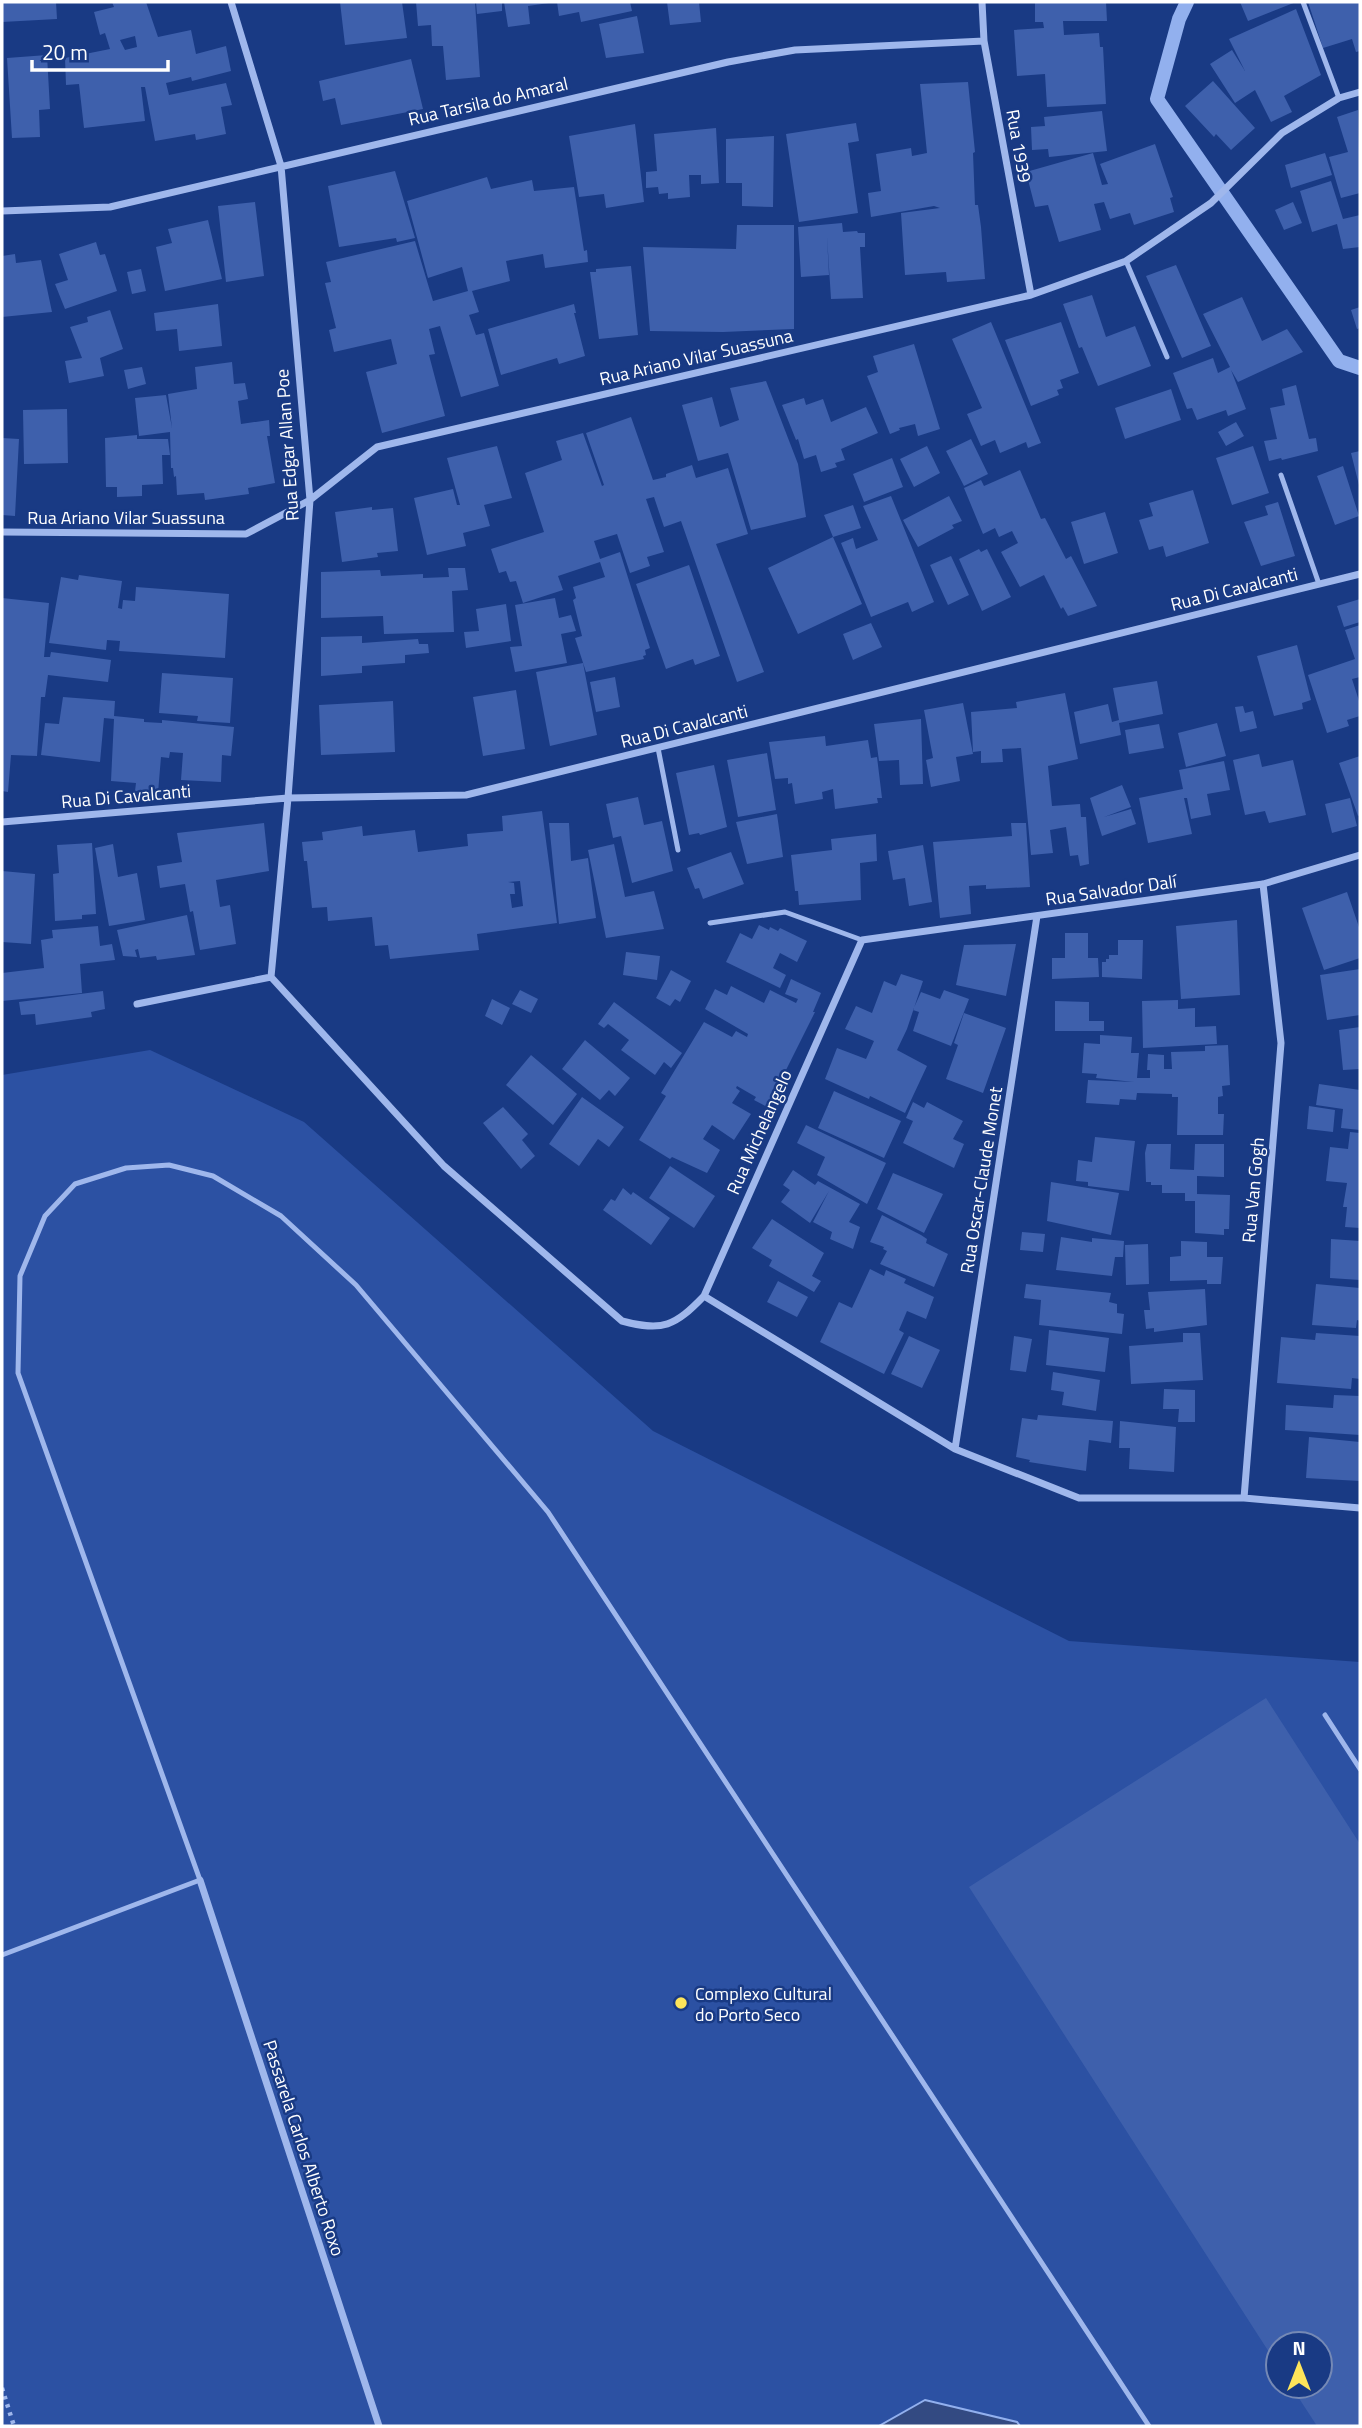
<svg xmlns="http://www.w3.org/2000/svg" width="1362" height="2428" font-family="'Titillium Web',sans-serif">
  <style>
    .green { fill: #2c51a3; fill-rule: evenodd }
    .water { fill: #334a82; stroke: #92b0ee; stroke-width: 2 }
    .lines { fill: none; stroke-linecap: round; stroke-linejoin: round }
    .stream { stroke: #92b0ee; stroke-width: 14 }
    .building { fill: #3e60ac; fill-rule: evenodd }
    .path { stroke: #9fb7ec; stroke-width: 4.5; stroke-dasharray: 3.5 5; stroke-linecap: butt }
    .lane { stroke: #9fb7ec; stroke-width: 5 }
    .street { stroke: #9fb7ec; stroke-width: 7 }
    .poi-dot { fill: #fee55a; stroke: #193a84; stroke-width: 2.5 }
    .labels { text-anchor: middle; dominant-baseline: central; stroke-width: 5; stroke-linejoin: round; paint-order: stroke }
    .street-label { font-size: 18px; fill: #fff; stroke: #193a84 }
    .poi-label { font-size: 18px; fill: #fff; stroke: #193a84; text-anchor: start }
  </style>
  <rect width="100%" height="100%" fill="#193a84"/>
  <path class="green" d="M150 1050 304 1122 653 1431 1069 1641 1360 1662V2426H2V1075ZM1278 2344H1320V2386H1278Z"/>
  <path class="water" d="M925 2400 1017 2422 1020 2426H879Z"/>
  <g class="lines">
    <path class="stream" d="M1187 2 1179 19 1157 99 1339 361 1360 368"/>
  </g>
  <path class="building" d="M2 2H56L57 19 2 22Z
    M112 2H146L158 37 191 30 196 54 226 46 231 71 192 81 191 77 166 83 169 95 226 83 232 105 221 107 226 134 196 140 195 134 155 141 145 87H141L145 121 84 128 79 84 66 85 65 58 110 49 105 33 100 35 94 12 114 7ZM135 36 137 47 125 50 120 40Z
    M340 2H402L407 38 345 45Z
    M416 2H475L480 77 446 80 443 46H432L431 25 418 26Z
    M476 2H502V11L477 14Z
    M504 2H549V3L528 6 530 24 508 27Z
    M557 2H630L632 11 581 22 579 12 559 16Z
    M667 2H699L701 22 670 25Z
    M1035 2H1106L1107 21H1063L1064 35 1099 33 1100 47H1103L1106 104 1047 107 1045 74 1017 76 1014 30 1044 28 1043 22H1035Z
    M1240 2H1296L1248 21Z
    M1308 2H1360V51L1356 52 1352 39 1323 48Z
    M1296 9 1321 75 1284 96 1292 112 1271 122 1255 90 1235 103 1210 64 1232 50 1245 71 1229 39Z
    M637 16 644 53 606 58 599 24Z
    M47 55 50 109 39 110 40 137 12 138 7 58Z
    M411 59 423 109 341 125 335 98 323 101 319 81Z
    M1213 81 1255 128 1231 150 1216 134 1214 137 1185 106Z
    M968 82 975 152 973 153 975 205H978L981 227 985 279 947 282 946 272 905 275 901 213 940 208 934 206 871 217 868 193 881 191 876 154 911 148 912 156 927 153 920 84Z
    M1358 110 1360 193 1341 198 1329 157 1348 152 1337 117Z
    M1102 111 1107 151 1049 157 1048 149 1032 150 1031 127 1045 126 1044 117Z
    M856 123 859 141 848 143 858 213 799 222 786 134Z
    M635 124 644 202 606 208 604 194 579 197 569 136Z
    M716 128 719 183 701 184V175H689L690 197 668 199V193L659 194 658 187 646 188V172L657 171 654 134Z
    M774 136 773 207 742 206V183H726V139Z
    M1155 144 1173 197 1170 198 1174 212 1134 225 1130 213 1110 219 1104 202 1094 204 1101 230 1059 242 1048 205 1035 207 1026 172 1093 153 1102 185 1108 184 1100 164Z
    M1325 153 1332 175 1291 188 1285 165Z
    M395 171 415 238 397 242 396 238 339 247 328 186Z
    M487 177 491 189 532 180 534 191 574 187 584 251 587 250 588 262 545 268 543 254 506 261 510 281 472 291 479 312 469 315 476 335 484 333 499 386 461 397 440 326 429 329 435 354 429 355 445 416 382 433 366 372 397 364 391 339 334 352 329 330 336 328 325 283 331 282 326 262 415 241 433 301 468 291 462 267 428 278 407 201Z
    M1331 181 1343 219 1360 215V247L1343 249 1337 224 1312 232 1300 191Z
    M255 202 264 276 226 282 218 206Z
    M1293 202 1302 223 1284 230 1275 210Z
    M208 220 222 279 165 291 156 247 172 243 168 229Z
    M842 223 843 232 857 231 858 233H865V247H860L863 298 831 299 827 236 829 275 801 277 798 227Z
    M737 225H794V329L723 332 650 331 643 247 736 249Z
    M96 242 100 255 105 254 117 291 65 309 55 284 68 280 59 254Z
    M15 254 16 263 41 260 52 312 2 317V256Z
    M1176 265 1211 346 1182 358 1146 276Z
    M631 266 638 335 599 339 590 272H596V269Z
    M141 269 146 291 132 294 127 272Z
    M1092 295 1106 337 1135 326 1151 366 1098 386 1082 347 1079 348 1063 304Z
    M1242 297 1262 341 1287 329 1303 352 1238 382 1231 370 1246 409 1228 416 1226 410 1197 420 1192 408 1187 409 1173 373 1213 358 1218 373 1230 367 1203 314Z
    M218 304 222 346 179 351 177 329 156 331 154 313Z
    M574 304 576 313H574L585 356 559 364 557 358 501 375 488 329Z
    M1360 307V328L1357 329 1351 310Z
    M110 310 123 349 100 358 104 376 69 383 65 361 82 358 70 327 88 322 87 317Z
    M991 322 1041 443 1028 448 1026 442 1000 453 995 440 981 446 967 414 982 408 952 339Z
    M1061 322 1079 373 1060 380 1063 388 1057 390 1059 395 1031 406 1005 340Z
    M914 344 940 429 918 436 915 424 899 428 900 430 890 434 867 376 878 372 873 356Z
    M232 362 234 384 245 383 248 399 238 401 241 424 269 420 270 436H267L275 483 248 488 249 494 205 500 204 493 177 495 176 476 174 477 173 468H171L170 432 139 436 135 398 166 395 172 428 168 394 197 389 195 367Z
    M142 367 146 384 128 389 124 370Z
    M766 381 798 464 806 517 751 530 728 453 698 461 682 405 712 397 720 427 739 420 730 388Z
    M1296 385 1309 439 1316 438 1318 451 1282 460 1281 458 1269 461 1264 441 1277 439 1270 408 1285 405 1282 389Z
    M1171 389 1181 420 1125 439 1115 408Z
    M804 398 806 405 823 399 831 422 866 407 878 433 841 449 845 460 835 463 837 467 821 472 816 455 804 459 798 439 796 440 782 405Z
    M67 409 68 463 24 464 23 410Z
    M631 417 653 480 666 477V474L692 465 696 478 728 468 748 534 716 544 764 672 737 682 681 521 664 527 654 497 646 499 664 552 647 557 650 566 630 573 617 534 594 541 600 559 620 552 650 648 645 650 646 655 643 656 644 659 586 672 575 638 582 636 573 600 576 598 573 587 605 577 600 562 558 576 563 590 523 603 516 581 510 582 506 571 499 573 491 549 544 532 525 473 562 460 556 441 583 433 602 486 604 485 586 433Z
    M1236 422 1244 436 1226 446 1218 432Z
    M137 435V439H168L170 455H162L163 484 142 485V496L117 497V487H106L105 438Z
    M2 438 19 439 15 516 2 515Z
    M971 439 988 474 964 486 946 451Z
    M497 446 512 498 484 505 490 526 463 533 466 546 427 555 414 498 453 489 457 505H460L447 458Z
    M927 446 940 473 914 487 900 459Z
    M1253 446 1269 493 1232 505 1216 458Z
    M1360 451V485H1359L1351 453Z
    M892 458 903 487 864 502 853 474Z
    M1343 466 1359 516 1335 525 1317 476Z
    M1020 470 1041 519 1045 518 1066 559 1071 556 1097 606 1068 616 1063 607 1061 609 1044 575 1020 587 1001 552 1018 543 1012 531 999 537 995 528 983 534 964 488 981 480 984 486Z
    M1193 490 1209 543 1166 557 1163 546 1149 550 1139 520 1153 516 1149 503Z
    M891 496 934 602 912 612 908 602 871 617 841 543 853 538 856 549 878 540 863 506Z
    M949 496 962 521 952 525 954 528 918 547 903 520Z
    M1278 502 1295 556 1261 566 1244 522 1268 515 1265 506Z
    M853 505 861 528 833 537 824 515Z
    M372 507V510L393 508 398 551 377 553 378 557 342 562 335 512Z
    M1105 512 1118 553 1084 564 1071 522Z
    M833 537 862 604 798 634 768 568Z
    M979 549 981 552 987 549 1011 597 982 611 959 559Z
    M951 556 969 595 948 605 930 565Z
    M689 565 720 656 695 665 693 659 666 669 636 584Z
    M448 568H465L468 590 452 591 454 632 384 634 383 616 321 618V572L380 570 381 576 423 574V578L449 577Z
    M79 575 122 581 118 608 122 609 123 600 135 601 136 587 229 594 225 658 119 651 120 641 107 640 106 650 49 643 61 577 78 580Z
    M2 598 49 603 44 657H50L51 652 111 660 108 682 48 675 45 697H41L37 756 11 755 8 792 2 791Z
    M555 598 559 618 571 615 576 631 561 634 567 663 515 672 510 647 522 646 515 605Z
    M1360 599V622L1344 627 1337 606Z
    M506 604 511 641 466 648 464 632 479 631 476 609Z
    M871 623 882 647 853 660 843 634Z
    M1360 625V677L1352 679 1360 704V716L1347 720 1349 726 1327 733 1308 675 1355 659 1345 630Z
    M362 636V643L418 639 419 644H428L429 653 405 655V663L362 666V673L321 676V637Z
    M1297 645 1311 700 1302 703 1303 709 1274 716 1257 656Z
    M583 663 597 735 550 746 536 672Z
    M162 673 233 678 230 723 197 721 198 716 159 713Z
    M615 677 620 707 596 712 590 682Z
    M1157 681 1163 714 1119 723 1121 735 1080 744 1074 712 1108 704 1112 722 1119 720 1113 688Z
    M516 690 525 749 483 756 473 697Z
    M1065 693 1078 759 1048 766 1052 806 1080 804 1081 817H1086L1089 864 1080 866 1078 855 1070 856 1066 827 1050 830 1053 853 1031 855 1021 748 1002 749 1003 762 981 763V751L973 752 971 712 1017 708 1016 702Z
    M63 697 115 701 114 716 144 719V722L162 723V720L234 727 231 756 222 755 221 782 181 780 183 753 170 752 169 758 161 757 158 793 135 791 136 783 111 781 114 719 104 718 100 762 41 755 45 723 59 724Z
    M393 701 395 752 321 755 319 705Z
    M963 703 973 754 956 757 960 781 931 787 926 760 933 758 924 710Z
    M1243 706 1245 713 1253 711 1257 728 1240 732 1235 707Z
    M921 719 923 784 900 785 899 760 879 761 874 724Z
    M1217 723 1226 756 1186 767 1178 733Z
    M1159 724 1164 748 1129 754 1125 730Z
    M825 736 826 746 868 740 871 758 877 757 882 798H877L878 803 835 809 833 789 822 792 823 799 795 804 792 783 788 784V778L775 779 769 742Z
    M767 753 776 810 738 817 727 760Z
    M1259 754 1262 767 1293 760 1306 815 1269 823 1265 811 1245 815 1233 760Z
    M1360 756V815L1358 816 1339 763Z
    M1224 761 1230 790 1207 794 1211 815 1191 819 1187 798H1184L1192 834 1148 843 1139 798 1183 789 1179 770Z
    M714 765 727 827 700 835 699 833 689 835 676 773Z
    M1122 785 1131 807 1104 817 1131 809 1136 824 1102 836 1090 798Z
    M638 797 644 825 662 821 673 871 632 883 621 836 613 838 606 804Z
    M1350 798 1357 826 1332 833 1325 804Z
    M542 811 557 923 477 934 479 950 390 959 388 945 375 946 372 917 328 921 327 907 312 908 307 861H304L302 842 323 840 322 832 362 826 363 836 415 830 418 852 468 846 467 834 503 831 502 816ZM520 881 523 906 512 908 510 894H515L514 883 508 882Z
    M777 814 783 857 747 864 736 822Z
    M264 823 269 871 216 880 220 907 230 905 236 944 200 950 193 911 190 912 185 884 160 888 157 866 182 862 177 833Z
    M549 823H569L571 861 588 858 596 918 559 924Z
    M1011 823H1026L1030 887 986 889V885L969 886 971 914 940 918 933 842 1012 836Z
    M876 834 877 861 860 863 861 900 799 905 798 891H795L791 855 832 850 831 839Z
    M92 843 96 914 82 915V919L55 921 53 874 59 873 57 845Z
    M113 844 118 877 137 873 145 920 109 926 95 848Z
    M614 844 625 897 654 891 664 929 606 938 588 850Z
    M923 845 932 902 909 906 905 878 893 880 888 851Z
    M731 852 744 884 703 899 699 888 695 889 687 868Z
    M2 871 35 874 31 944 2 942Z
    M1347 892 1360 930V958L1324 970 1302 908Z
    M187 915 195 955 157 960 156 956 140 958 138 949 135 950 137 957 123 956 117 930Z
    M1237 920 1240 995 1181 999 1176 926Z
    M759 925 769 930 770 927 778 931 780 928 807 941 797 962 780 953 773 968 786 975 780 988 726 962 740 933 752 939Z
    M98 926 100 946 112 944 115 960 80 964 82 993 2 1001V973L44 968 41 940 53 938 52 930Z
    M1065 933H1088V958H1098L1099 977 1052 979V958H1065Z
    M1118 940H1143L1142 979 1102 977V962H1106V959H1109V955H1118Z
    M1016 944 1006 996 956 985 964 945Z
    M626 952 660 956 657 980 623 975Z
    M1360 969V1015L1327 1020 1320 975Z
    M671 970 691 981 680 1002 675 999 670 1006 656 998Z
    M901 974 923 981 907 1029 897 1050 927 1066 905 1113 870 1096 869 1099 825 1079 837 1048 866 1059 874 1041 845 1029 856 1006 872 1013 884 981 896 986Z
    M791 979 821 993 813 1012H815L784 1074 787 1075 769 1108 754 1100 756 1097 737 1086 736 1088 740 1091 732 1103 751 1114 734 1140 712 1125 703 1139 720 1150 707 1173 672 1157 670 1159 639 1140 666 1096 661 1093 704 1022 732 1037 736 1031 747 1037 748 1034 705 1009 715 989 727 995 731 986 764 1003 770 990 796 1003 798 999 785 994Z
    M520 990 538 999 531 1013 512 1004Z
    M944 990 969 999 951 1046 913 1031 919 1012 913 1010 921 992 940 999Z
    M103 991 105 1009 91 1012 92 1017 36 1025 35 1014 21 1015 19 1002Z
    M492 999 510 1008 502 1025 485 1016Z
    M1178 1000V1009L1195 1008V1027L1216 1026 1217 1044 1143 1048 1142 1001Z
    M1055 1001 1089 1002V1021H1104V1031H1055Z
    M614 1002 682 1053 671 1068 664 1062 655 1075 621 1050 629 1040 608 1024 604 1028 598 1024Z
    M964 1013 1006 1028 983 1093 946 1079 958 1045 954 1043Z
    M1360 1027V1069L1343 1070 1339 1030Z
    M1100 1035 1132 1037 1131 1053H1139L1137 1078H1150V1070H1147L1148 1054 1164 1055V1069H1172L1171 1052 1205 1051V1046L1228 1045 1230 1085 1222 1086 1223 1096 1218 1097V1114H1224L1223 1135H1177L1178 1097H1172V1094L1137 1093 1136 1100 1120 1099 1119 1105 1086 1103 1088 1080 1134 1082 1096 1078 1097 1074 1082 1073 1084 1043 1100 1044Z
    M585 1040 630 1078 615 1096 609 1090 600 1100 562 1069Z
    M531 1055 577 1094 553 1125 506 1085Z
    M1319 1084 1360 1090V1130L1341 1128 1343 1109 1316 1105Z
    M834 1091 901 1121 884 1158 818 1128Z
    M582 1097 624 1127 609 1147 598 1139 579 1166 549 1144Z
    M913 1102 924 1108 927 1102 963 1121 953 1139 964 1144 954 1168 903 1143 913 1121 906 1118Z
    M1309 1106 1335 1110 1333 1132 1307 1129Z
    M503 1107 528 1134 522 1140 535 1156 521 1169 483 1123Z
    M806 1125 886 1163 867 1204 817 1175 825 1157 797 1143Z
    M1350 1132 1360 1133V1228L1345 1227 1347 1207H1343L1347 1183 1326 1181 1330 1147 1348 1149Z
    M1095 1137 1135 1141 1129 1191 1088 1186V1182L1076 1181 1078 1160 1092 1162Z
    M1147 1144H1171L1170 1169 1194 1170 1195 1144H1224V1177L1197 1176V1194L1230 1195 1229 1229H1224V1235L1195 1233V1201H1185V1193H1162V1185H1151V1182H1146L1145 1153Z
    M670 1166 715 1196 694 1228 649 1198Z
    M793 1170 815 1185 818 1181 860 1204 849 1222 860 1227 853 1249 830 1239 832 1232 813 1222 829 1191 810 1223 781 1202 790 1190 783 1185Z
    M893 1173 943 1194 924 1233 877 1209Z
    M1051 1182 1119 1193 1111 1235 1047 1221Z
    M623 1188 631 1195 633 1192 670 1218 651 1245 603 1210 611 1199 615 1201Z
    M882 1215 921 1235 927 1239 926 1243 948 1254 934 1287 880 1264 887 1251 883 1249 884 1247 870 1242Z
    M772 1219 824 1253 812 1276 821 1281 814 1292 769 1266 772 1260 752 1248Z
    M1022 1232 1045 1234 1043 1252 1020 1250Z
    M1061 1237 1092 1242V1238L1124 1241 1123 1257H1115L1112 1276 1056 1270Z
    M1331 1239 1360 1241V1280L1330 1278Z
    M1181 1241 1207 1242V1257H1223L1221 1284H1207V1280L1170 1281V1257L1181 1256Z
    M1148 1244 1149 1284 1126 1285 1125 1245Z
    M870 1269 884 1276 886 1270 906 1279 904 1283 934 1297 926 1319 907 1311 899 1330 904 1333 884 1374 820 1342 839 1302 852 1308Z
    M778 1281 808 1297 797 1317 767 1302Z
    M1026 1284 1111 1293 1109 1302 1117 1304V1313L1124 1314 1122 1334 1039 1325 1041 1300 1024 1298Z
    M1316 1284 1360 1288V1321L1357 1320 1356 1328 1312 1325Z
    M1205 1289 1207 1325 1154 1332V1328L1146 1329 1144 1310H1150L1148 1292Z
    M1049 1330 1109 1338 1105 1372 1046 1365Z
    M1183 1333H1200L1203 1380 1131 1384 1129 1346 1183 1342Z
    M1316 1333 1360 1336V1379L1352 1378 1351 1389 1277 1383 1281 1337 1315 1340Z
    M909 1336 940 1350 922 1388 891 1374Z
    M1014 1336 1032 1339 1026 1372 1010 1370Z
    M1053 1372 1100 1380 1096 1411 1062 1405 1064 1392 1051 1390Z
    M1164 1389 1195 1390V1422H1178L1179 1409H1163Z
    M1334 1395 1360 1396V1435L1285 1430 1286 1405 1333 1408Z
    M1038 1415 1113 1421 1111 1443 1089 1440 1086 1471 1029 1462 1030 1460 1016 1457 1022 1418 1037 1420Z
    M1120 1421 1176 1427 1174 1472 1129 1469 1130 1448H1119Z
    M1309 1437 1360 1442V1481L1306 1478Z
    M1266 1698 1360 1844V2426H1317L1291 2386H1320V2344H1278V2366L969 1887Z"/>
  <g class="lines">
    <path class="path" d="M2 2388 14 2426"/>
    <path class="lane" d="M1303 2 1339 98
      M1126 261 1167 357
      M1281 475 1319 584
      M658 748 678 850
      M710 923 785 912 862 940
      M1325 1715 1360 1769
      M2 1955 200 1880 18 1373 20 1276 45 1216 75 1184 126 1168 169 1165 213 1176 281 1216 356 1285 548 1512 1149 2426"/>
    <path class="street" d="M231 2 281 166 310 500 288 798 271 977
      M982 2 984 41 1031 295
      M2 211 110 207 728 62 795 50 984 41
      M2 532 246 534 310 500 377 447 1031 295 1126 261 1211 203 1282 133 1339 98 1360 92
      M2 822 288 798 466 795 1360 574
      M271 977 444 1166 622 1321C663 1332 675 1326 704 1296L862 940 1263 884 1360 855
      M137 1004 271 977
      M704 1296 955 1449 1079 1498H1244L1360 1508
      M955 1449 1037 916
      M1244 1498 1281 1043 1263 884
      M200 1880 379 2426"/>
  </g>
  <circle class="poi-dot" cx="681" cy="2003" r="7"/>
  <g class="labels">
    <g class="street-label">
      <text transform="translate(488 101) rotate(-13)">Rua Tarsila do Amaral</text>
      <text transform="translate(1019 146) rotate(80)">Rua 1939</text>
      <text transform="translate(696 357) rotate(-13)">Rua Ariano Vilar Suassuna</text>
      <text transform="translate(287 445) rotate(-94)">Rua Edgar Allan Poe</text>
      <text x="126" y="517">Rua Ariano Vilar Suassuna</text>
      <text transform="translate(1234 589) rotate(-14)">Rua Di Cavalcanti</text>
      <text transform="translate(684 726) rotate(-14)">Rua Di Cavalcanti</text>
      <text transform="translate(126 796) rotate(-5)">Rua Di Cavalcanti</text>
      <text transform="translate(1111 890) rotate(-8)">Rua Salvador Dalí</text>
      <text transform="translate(759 1132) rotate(-66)">Rua Michelangelo</text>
      <text transform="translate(981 1180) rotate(-81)">Rua Oscar-Claude Monet</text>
      <text transform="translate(1253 1190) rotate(-85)">Rua Van Gogh</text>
      <text transform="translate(304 2148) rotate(72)">Passarela Carlos Alberto Roxo</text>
    </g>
    <g class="poi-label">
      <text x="695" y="1993">Complexo Cultural<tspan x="695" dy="21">do Porto Seco</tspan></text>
    </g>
  </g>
  <rect width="1362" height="2428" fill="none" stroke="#ffffff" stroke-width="7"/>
  <g transform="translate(1299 2365)"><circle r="33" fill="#193a84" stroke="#7589b5" stroke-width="2"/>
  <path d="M0-5L12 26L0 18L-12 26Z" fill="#fee55a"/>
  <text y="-10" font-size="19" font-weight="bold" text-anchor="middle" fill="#ffffff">N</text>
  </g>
  <path d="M32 60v10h136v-10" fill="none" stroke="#ffffff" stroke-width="3.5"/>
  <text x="42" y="60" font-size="21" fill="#ffffff" stroke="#193a84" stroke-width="5" paint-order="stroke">20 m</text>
</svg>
